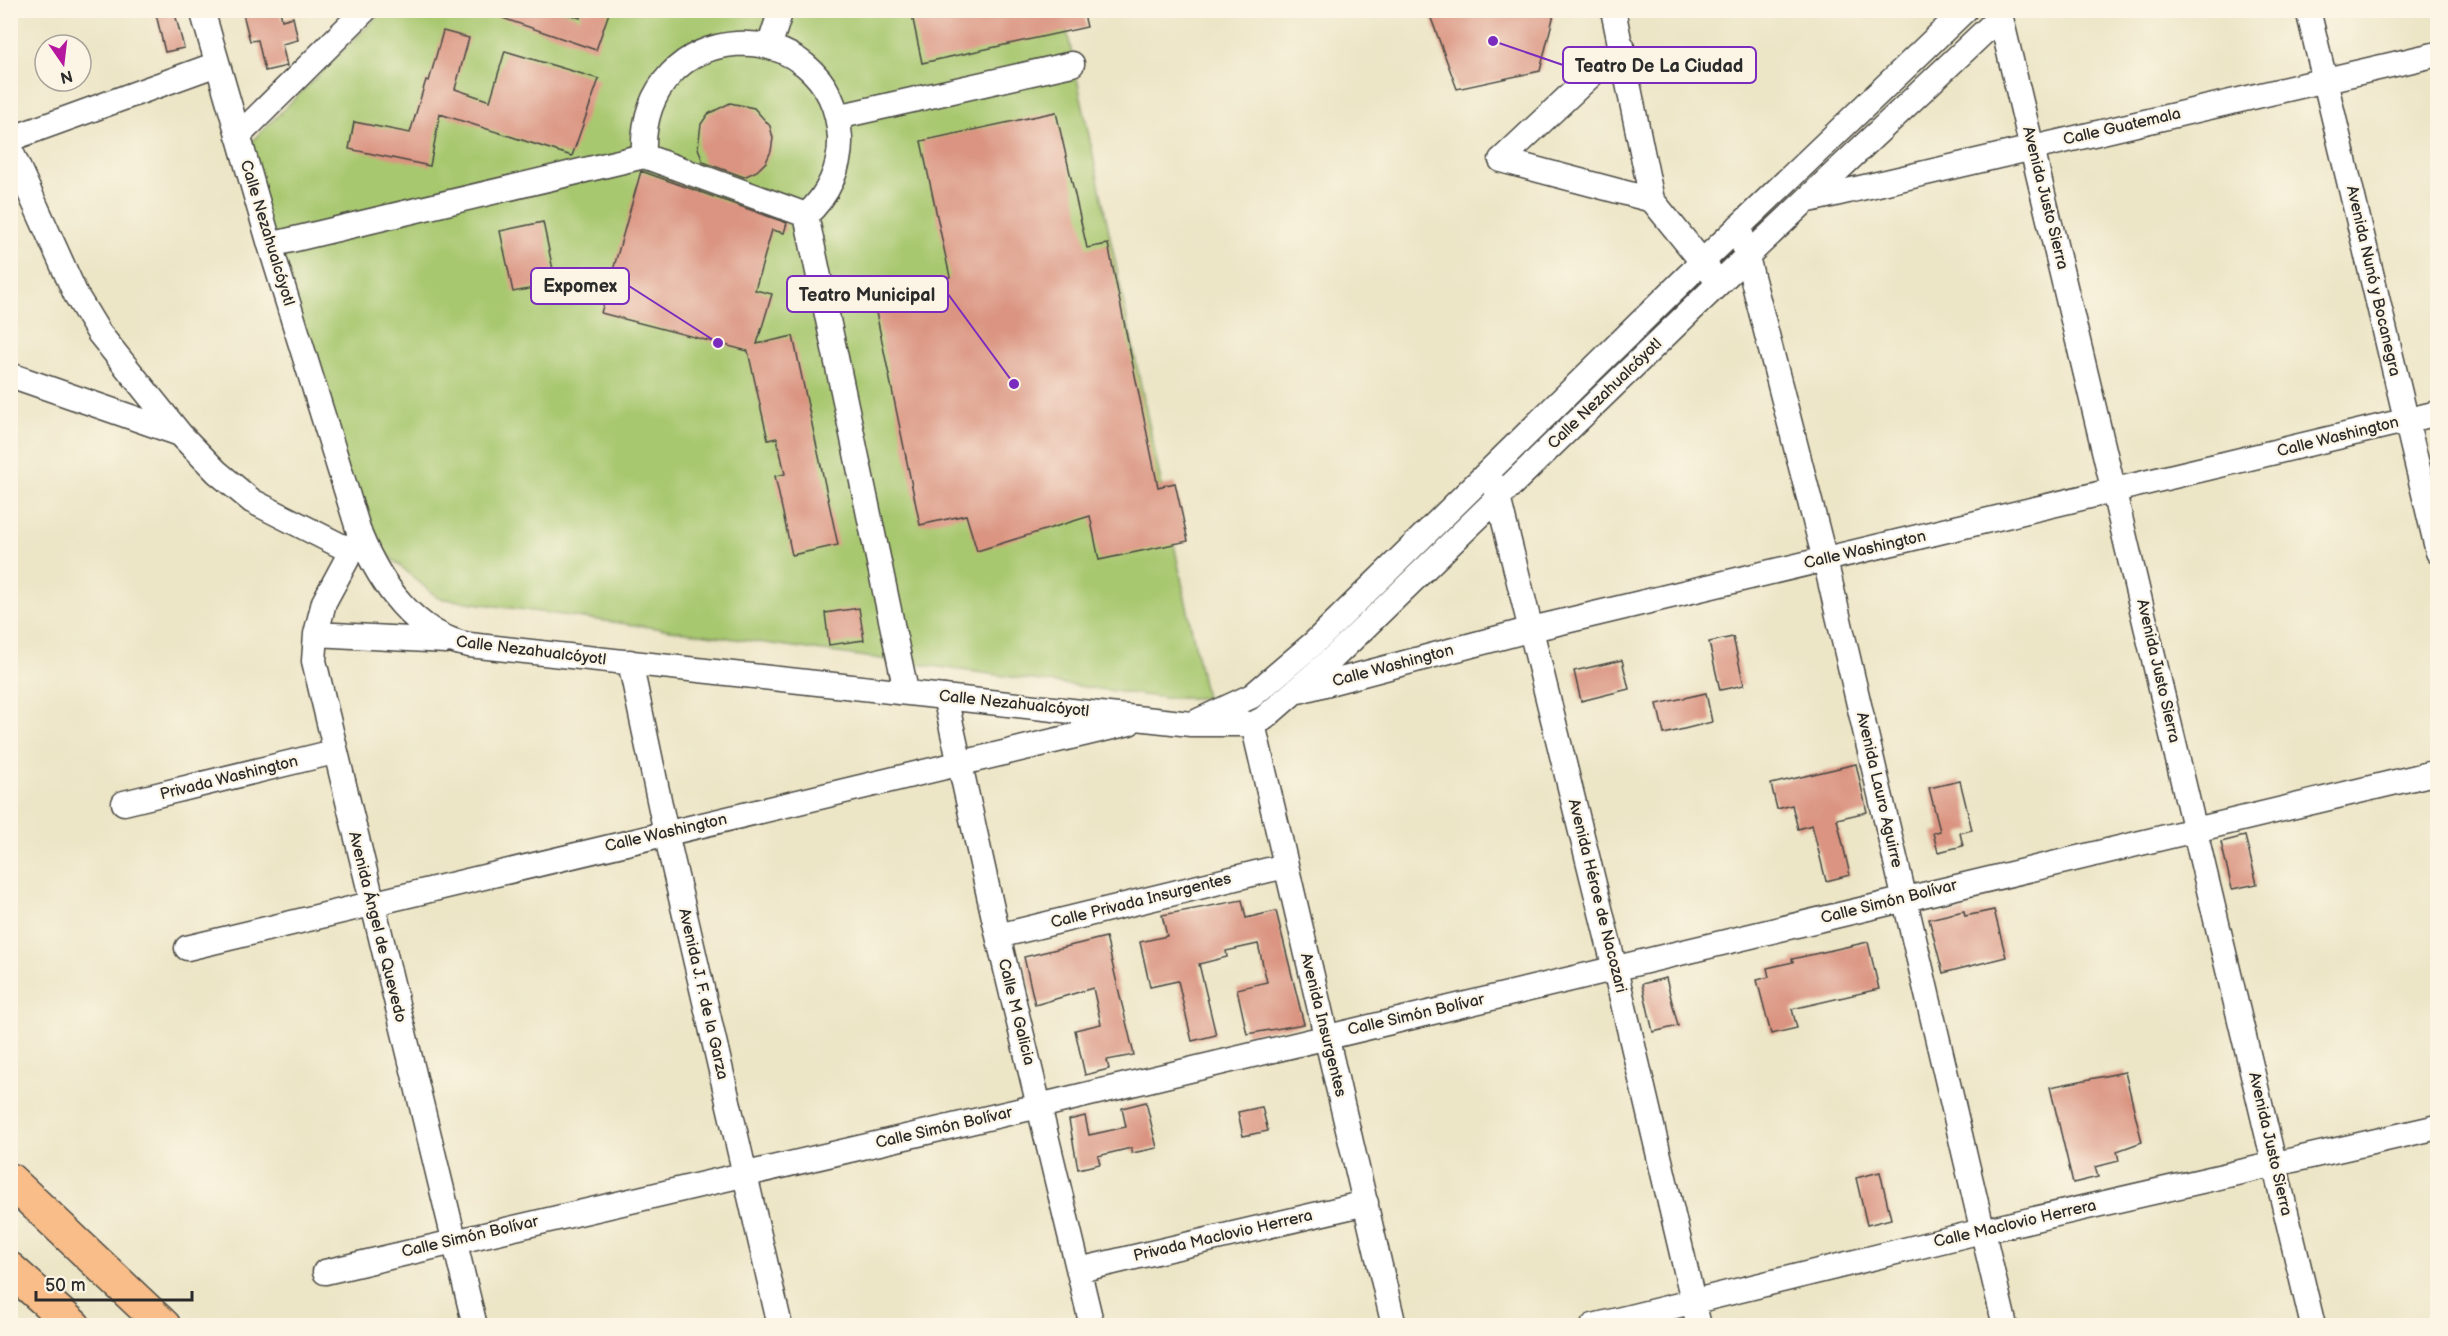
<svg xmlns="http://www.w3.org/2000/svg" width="2448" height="1336" font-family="'Balsamiq Sans',sans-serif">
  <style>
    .green { fill: #a8c870; stroke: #6a7a4e; stroke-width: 1.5 }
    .building { fill: #da9481 }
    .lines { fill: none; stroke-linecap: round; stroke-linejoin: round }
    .minor-casing { stroke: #484742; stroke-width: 27 }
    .highway-casing { stroke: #484742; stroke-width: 36 }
    .minor { stroke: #fff; stroke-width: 24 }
    .highway { stroke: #f8bd88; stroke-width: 33 }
    .labels { text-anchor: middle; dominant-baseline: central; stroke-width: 4.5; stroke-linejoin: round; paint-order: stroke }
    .street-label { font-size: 16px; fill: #2b2b2b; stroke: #fcf5e5 }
    .leader { fill: none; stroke: #7b2cbf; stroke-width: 2 }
    .callout-dot { fill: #7b2cbf; stroke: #fcf5e5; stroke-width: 2 }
    .callout { fill: #fcf5e5; stroke: #7b2cbf; stroke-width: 2 }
    .callout-label { font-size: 18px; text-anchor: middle; font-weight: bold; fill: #2b2b2b }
  </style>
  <rect width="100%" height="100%" fill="#fcf5e5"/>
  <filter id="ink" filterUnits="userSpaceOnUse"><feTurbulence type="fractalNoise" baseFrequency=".0167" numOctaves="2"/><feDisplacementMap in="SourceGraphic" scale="12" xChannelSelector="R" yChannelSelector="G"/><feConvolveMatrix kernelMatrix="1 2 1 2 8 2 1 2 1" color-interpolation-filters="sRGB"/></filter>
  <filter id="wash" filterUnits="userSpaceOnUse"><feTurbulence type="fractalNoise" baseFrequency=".008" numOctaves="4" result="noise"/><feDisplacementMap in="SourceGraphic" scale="24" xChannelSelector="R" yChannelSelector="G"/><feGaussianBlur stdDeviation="1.35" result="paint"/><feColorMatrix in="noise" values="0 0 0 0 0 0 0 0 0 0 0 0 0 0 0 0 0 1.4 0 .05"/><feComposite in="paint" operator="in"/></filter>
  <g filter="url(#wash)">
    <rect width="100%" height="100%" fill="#ece5c6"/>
    <path class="green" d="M383 11H1063L1206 698H1165L438 598 364 535 242 151Z"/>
    <g id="blocks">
      <path class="building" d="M155 10H174L184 48 165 52Z
        M242 10H280L282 20 293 17 298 40 282 44 287 66 265 71 258 40 250 41Z
        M489 10H558L580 18 581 10H610L596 50 488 13Z
        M911 10H1083L1087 27 922 63Z
        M1428 10H1555L1540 71 1457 89Z
        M443 31 469 38 455 89 490 101 505 51 599 79 572 156 440 114 430 166 349 149 354 122 410 133 426 80 429 81Z
        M730 103 754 108 770 126 773 138 771 151 766 162 757 171 744 177 703 162 698 148 701 124 708 114Z
        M1056 112 1087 248 1108 244 1158 487 1175 483 1188 541 1099 560 1090 516 977 551 966 515 920 525 872 293 950 277 921 141Z
        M641 171 787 223 784 233 772 230 755 290 772 294 757 344 793 336 838 545 792 555 775 476 785 474 777 438 768 440 748 351 601 313Z
        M543 222 556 284 513 292 500 231Z
        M859 608 864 640 829 645 825 613Z
        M1733 637 1744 685 1720 690 1709 642Z
        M1622 660 1629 689 1581 701 1574 671Z
        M1706 693 1712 722 1664 734 1657 704Z
        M1856 764 1867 812 1837 819 1850 875 1826 881 1812 825 1798 829 1792 805 1777 809 1771 784Z
        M1960 781 1972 830 1960 833 1963 846 1938 852 1933 833 1940 831 1929 788Z
        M2245 836 2257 884 2232 889 2221 842Z
        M1242 900 1246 918 1276 911 1304 1024 1247 1034 1237 989 1267 982 1258 944 1226 951 1227 957 1199 964 1216 1035 1192 1041 1178 981 1150 987 1140 942 1167 936 1162 915Z
        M1994 910 2006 957 1943 973 1929 919 1964 911 1965 916Z
        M1106 937 1134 1055 1107 1060 1109 1069 1085 1075 1075 1030 1101 1024 1093 988 1035 1005 1024 957Z
        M1868 942 1879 989 1792 1009 1797 1028 1771 1034 1757 980 1769 977 1767 968 1793 962 1792 959Z
        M1666 978 1678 1026 1653 1032 1642 984Z
        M2125 1072 2142 1142 2117 1151 2119 1161 2095 1167 2098 1177 2073 1183 2050 1087Z
        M1146 1102 1157 1148 1132 1153 1131 1148 1098 1156 1100 1164 1078 1169 1069 1120 1085 1116 1089 1135 1126 1127 1122 1108Z
        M1262 1107 1268 1131 1243 1136 1238 1112Z
        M1880 1172 1891 1219 1867 1225 1856 1178Z"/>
    </g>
  </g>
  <g filter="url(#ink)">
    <use href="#blocks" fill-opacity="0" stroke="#484742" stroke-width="1.5"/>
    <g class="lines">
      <g class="minor-casing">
        <path id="minor" d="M202 10 270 245 360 535C380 583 415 635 469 645L1191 724H1253L1263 719 1332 659 1747 256 2000 17
          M1613 10 1652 200 1712 274
          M1999 10 2313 1326
          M2308 10 2438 552
          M769 47 781 10
          M837 117 1072 64
          M238 136 365 10
          M10 139 217 64
          M10 149 76 295 99 333 180 434
          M1501 160 1622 46
          M1501 160 1652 200
          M1809 200 2438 54
          M806 215 906 691
          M1739 226 1825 560 2005 1326
          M270 245 644 156 806 215C828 196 841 167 840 138 832 6 637 13 644 156
          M10 375 180 434 217 472 252 501 351 551
          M1495 485 1615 969 1699 1326
          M360 535 324 602 316 634 314 661 475 1326
          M316 634 446 641
          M630 662 666 833 780 1326
          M1299 691 1532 629 2438 413
          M945 697 998 936 1092 1326
          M1198 721 1252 696 1315 642 1702 262 1965 10
          M1253 724 1394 1326
          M124 803 334 752
          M998 936 1285 866
          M187 948 1129 723
          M1079 1270 1366 1203
          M325 1272 1039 1106 2438 772
          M1593 1326 1982 1231 2438 1127"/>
      </g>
      <g class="highway-casing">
        <path id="highway" d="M10 1180 164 1326
          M10 1269 74 1326"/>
      </g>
      <use href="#minor" class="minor"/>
      <use href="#highway" class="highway"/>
    </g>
  </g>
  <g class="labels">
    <g class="street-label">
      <text transform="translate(2122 127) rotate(-13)">Calle Guatemala</text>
      <text transform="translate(2045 198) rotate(76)">Avenida Justo Sierra</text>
      <text transform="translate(267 233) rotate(73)">Calle Nezahualcóyotl</text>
      <text transform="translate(2373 281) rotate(77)">Avenida Nunó y Bocanegra</text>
      <text transform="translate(1605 394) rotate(-44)">Calle Nezahualcóyotl</text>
      <text transform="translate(2338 437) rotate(-14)">Calle Washington</text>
      <text transform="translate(1865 550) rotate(-13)">Calle Washington</text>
      <text transform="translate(531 651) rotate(7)">Calle Nezahualcóyotl</text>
      <text transform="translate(1393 666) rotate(-15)">Calle Washington</text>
      <text transform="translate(2158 671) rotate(77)">Avenida Justo Sierra</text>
      <text transform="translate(1014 704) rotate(6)">Calle Nezahualcóyotl</text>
      <text transform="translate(229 778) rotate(-14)">Privada Washington</text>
      <text transform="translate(1879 790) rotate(77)">Avenida Lauro Aguirre</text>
      <text transform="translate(666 833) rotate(-13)">Calle Washington</text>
      <text transform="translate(1597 896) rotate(76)">Avenida Héroe de Nacozari</text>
      <text transform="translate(1141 901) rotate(-14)">Calle Privada Insurgentes</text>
      <text transform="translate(1889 902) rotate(-14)">Calle Simón Bolívar</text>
      <text transform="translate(377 927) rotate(76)">Avenida Ángel de Quevedo</text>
      <text transform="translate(703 994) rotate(77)">Avenida J. F. de la Garza</text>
      <text transform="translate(1016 1012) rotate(76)">Calle M Galicia</text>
      <text transform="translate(1416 1015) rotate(-13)">Calle Simón Bolívar</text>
      <text transform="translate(1323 1025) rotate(76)">Avenida Insurgentes</text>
      <text transform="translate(944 1128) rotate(-13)">Calle Simón Bolívar</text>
      <text transform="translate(2270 1144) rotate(77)">Avenida Justo Sierra</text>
      <text transform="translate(2015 1224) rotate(-13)">Calle Maclovio Herrera</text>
      <text transform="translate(1223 1236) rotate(-13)">Privada Maclovio Herrera</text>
      <text transform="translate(470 1237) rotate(-13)">Calle Simón Bolívar</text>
    </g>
  </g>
  <path class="leader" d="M1493 41L1563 65M718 343L629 286M1014 384L948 294"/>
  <g class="callout-dot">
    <circle cx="1493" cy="41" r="6"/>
    <circle cx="718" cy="343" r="6"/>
    <circle cx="1014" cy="384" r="6"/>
  </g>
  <g class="callout">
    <rect x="1563" y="47" width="193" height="36" rx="6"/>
    <rect x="531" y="268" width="98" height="36" rx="6"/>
    <rect x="787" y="276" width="161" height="36" rx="6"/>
  </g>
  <g class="callout-label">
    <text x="1659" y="72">Teatro De La Ciudad</text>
    <text x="580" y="292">Expomex</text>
    <text x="867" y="301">Teatro Municipal</text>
  </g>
  <rect width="2448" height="1336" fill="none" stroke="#fcf5e5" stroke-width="36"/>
  <g transform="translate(63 63) rotate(166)"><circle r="28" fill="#fcf5e5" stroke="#a8a49b" stroke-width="1.5"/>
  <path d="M0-4.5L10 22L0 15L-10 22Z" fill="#b5179e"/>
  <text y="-9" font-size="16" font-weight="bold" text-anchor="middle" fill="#2b2b2b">N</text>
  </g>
  <path d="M36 1291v9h156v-9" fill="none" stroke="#2b2b2b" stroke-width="3"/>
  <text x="45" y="1291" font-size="18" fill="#2b2b2b" stroke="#fcf5e5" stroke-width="4.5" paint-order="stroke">50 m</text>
</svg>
